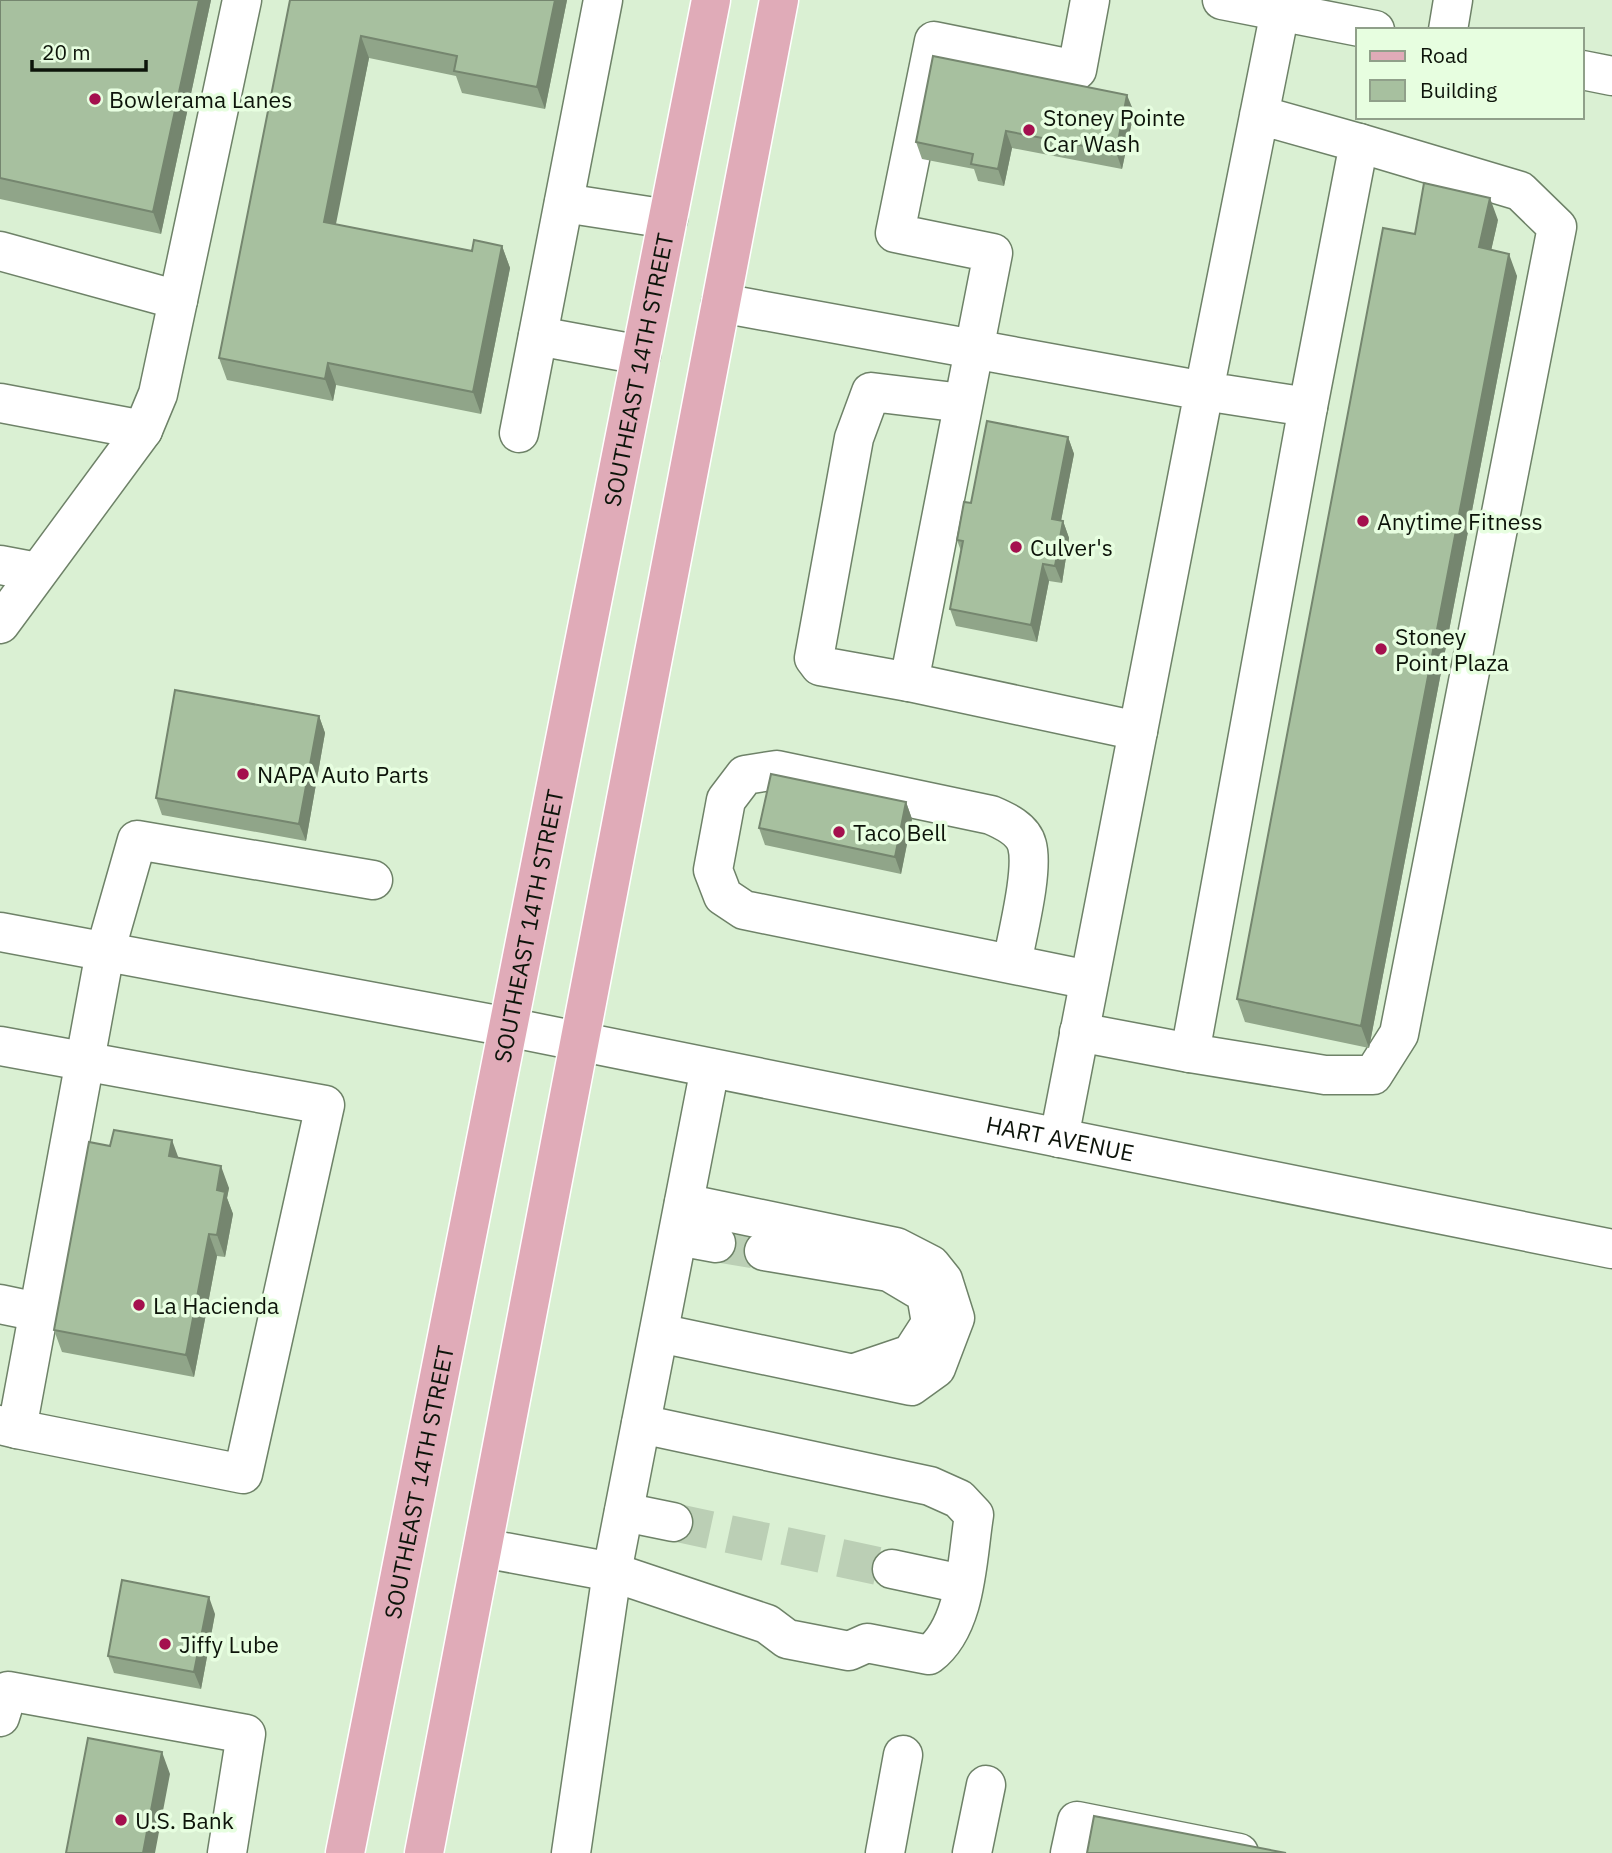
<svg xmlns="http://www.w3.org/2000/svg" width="1612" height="1853" font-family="'IBM Plex Sans',sans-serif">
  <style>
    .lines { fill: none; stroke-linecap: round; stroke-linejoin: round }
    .minor-tunnel { stroke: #bbcfb5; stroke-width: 38; stroke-dasharray: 38 19; stroke-linecap: butt }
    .minor-casing { stroke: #6e8268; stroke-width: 41 }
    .major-casing { stroke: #fff; stroke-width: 41 }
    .minor { stroke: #fff; stroke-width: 38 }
    .major { stroke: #e0abb8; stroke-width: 38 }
    .wall { fill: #90a589 }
    .shaded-wall { fill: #75866f }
    .building { fill: #a7c09f; stroke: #75866f; stroke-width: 2 }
    .poi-dot { fill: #a4104e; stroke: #e7fee0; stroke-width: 2.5 }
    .labels { text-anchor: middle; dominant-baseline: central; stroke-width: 7; stroke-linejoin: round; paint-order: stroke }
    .poi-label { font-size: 23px; fill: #0d140a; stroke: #e7fee0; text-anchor: start }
    .street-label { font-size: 23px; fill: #0d140a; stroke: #e7fee0 }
  </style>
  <rect width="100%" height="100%" fill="#daf0d3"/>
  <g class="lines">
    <path class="minor-tunnel" d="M716 1243 764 1251
      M673 1522 892 1569"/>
    <g class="minor-casing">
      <g id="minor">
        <path d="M1090 0 1077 70 934 41 895 233 993 253 909 682 1138 731"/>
        <path d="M1222 0 1375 30"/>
        <path d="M1448 30 1453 0"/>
        <path d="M1582 70 1612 76"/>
        <path d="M1259 115 1359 143 1308 407 1204 391 1280 11"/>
        <path d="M564 203 668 219"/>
        <path d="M0 251 178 300"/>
        <path d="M721 303 1204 391 1059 1138"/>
        <path d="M538 336 641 355"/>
        <path d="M0 403 143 430"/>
        <path d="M519 433 603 0"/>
        <path d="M0 565 37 572"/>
        <path d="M0 624 143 430 158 394 242 0"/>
        <path d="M909 682 820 666 814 658 854 438 871 392 963 403"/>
        <path id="s1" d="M0 932 508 1027 1612 1249"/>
        <path d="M1012 964C1017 935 1034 871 1027 845 1023 829 1005 821 991 815L777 770 745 775 726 800 713 870 723 896 744 910 1089 980"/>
        <path d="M1079 1032 1190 1053 1308 407"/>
        <path d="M0 1046 325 1105 243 1474 17 1429"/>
        <path d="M1190 1053 1325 1075H1373L1399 1034 1557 227 1520 191 1359 143"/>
        <path d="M678 1236 716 1243"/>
        <path d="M764 1251 889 1272 926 1294 931 1323 911 1354 855 1373"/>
        <path d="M0 1304 38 1312"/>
        <path d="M659 1333 911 1386 936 1368 955 1318 943 1280 931 1265 896 1247 684 1203"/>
        <path d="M0 1425 17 1429 105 952 137 840 373 880"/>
        <path d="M624 1512 673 1522"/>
        <path d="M483 1548 612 1572 710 1068"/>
        <path d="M892 1569 962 1584"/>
        <path d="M0 1717 8 1691 246 1734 227 1853"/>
        <path d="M571 1853 612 1572 767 1624 787 1639 849 1651 867 1643 929 1655C967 1626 967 1559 974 1515L959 1499 930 1486 641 1424"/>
        <path d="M885 1853 903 1755"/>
        <path d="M972 1853 986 1785"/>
        <path d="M1070 1853 1077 1821 1239 1853"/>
      </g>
    </g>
    <g class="major-casing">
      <g id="major">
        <path id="s2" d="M345 1853 711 0"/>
        <path d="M424 1853 779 0"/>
      </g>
    </g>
    <use href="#minor" class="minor"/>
    <use href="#major" class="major"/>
  </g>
  <path class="wall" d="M0 0H211L161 234 0 199Z
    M290 0H567L545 109 462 93 456 76 369 58 335 224 472 251 502 246 510 268 481 414 336 385 333 401 227 380 219 358Z
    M1134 112 1122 169 1012 148 1004 186 978 181 974 169 922 159 916 142Z
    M1498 220 1491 250 1517 276 1369 1048 1245 1022 1237 999Z
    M1068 437 1074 454 1061 521H1063L1069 538 1062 583 1049 581 1037 642 956 626 950 609 961 551 957 540 971 503Z
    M319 716 325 733 306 841 162 815 156 798Z
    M906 802 912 819 901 874 765 845 759 828Z
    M178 1158 229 1188 227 1198 233 1214 225 1257 217 1256 194 1377 62 1352 54 1330Z
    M215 1614 201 1689 114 1673 108 1656Z"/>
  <path class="shaded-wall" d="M199 0H211L161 234 153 212Z
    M555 0H567L545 109 537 87Z
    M361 36 369 58 332 244 324 222Z
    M1127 95 1134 112 1122 169 1116 152Z
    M1006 131 1012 148 1004 186 998 169Z
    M1490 198 1498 220 1487 269 1479 247Z
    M502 246 510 268 481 414 473 392Z
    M1509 254 1517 276 1369 1048 1361 1026Z
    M328 363 336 385 333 401 325 379Z
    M1068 437 1074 454 1058 536 1052 519Z
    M1063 521 1069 538 1062 583 1055 566Z
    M1043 564 1049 581 1037 642 1031 625Z
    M319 716 325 733 306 841 299 824Z
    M906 802 912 819 901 874 895 857Z
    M172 1140 180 1162 169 1156Z
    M221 1166 229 1188 227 1198 233 1214 225 1257 217 1235V1190Z
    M209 1234 217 1256 194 1377 186 1355Z
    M209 1597 215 1614 201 1689 194 1672Z
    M162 1752 170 1774 155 1853H143Z"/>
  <path class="building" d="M0 0H199L153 212 0 178Z
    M290 0H555L537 87 454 71 457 56 361 36 324 222 472 251 474 240 502 246 473 392 328 363 325 379 219 358Z
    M933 56 1127 95 1116 152 1006 131 998 169 971 164 973 154 916 142Z
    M1424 183 1490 198 1479 247 1509 254 1361 1026 1237 999 1383 228 1415 234Z
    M987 421 1068 437 1052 519 1063 521 1055 566 1043 564 1031 625 950 609 963 541 957 540 964 502 971 503Z
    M175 690 319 716 299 824 156 798Z
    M771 774 906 802 895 857 759 828Z
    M114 1130 172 1140 169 1156 221 1166 217 1190 225 1192 217 1235 209 1234 186 1355 54 1330 89 1142 110 1146Z
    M122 1580 209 1597 194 1672 108 1656Z
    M88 1738 162 1752 143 1853H66Z
    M1094 1816 1286 1853H1087Z"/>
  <g class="poi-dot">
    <circle cx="95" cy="99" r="7"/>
    <circle cx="1029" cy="130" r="7"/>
    <circle cx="1363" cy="521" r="7"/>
    <circle cx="1016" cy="547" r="7"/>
    <circle cx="1381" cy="649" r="7"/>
    <circle cx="243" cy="774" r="7"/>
    <circle cx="839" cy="832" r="7"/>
    <circle cx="139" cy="1305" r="7"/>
    <circle cx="165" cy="1644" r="7"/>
    <circle cx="121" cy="1820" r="7"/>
  </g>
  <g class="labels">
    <g class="poi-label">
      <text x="109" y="99">Bowlerama Lanes</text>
      <text x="1043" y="117">Stoney Pointe<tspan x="1043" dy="26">Car Wash</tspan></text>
      <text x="1377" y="521">Anytime Fitness</text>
      <text x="1030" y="547">Culver's</text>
      <text x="1395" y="636">Stoney<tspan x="1395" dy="26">Point Plaza</tspan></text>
      <text x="257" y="774">NAPA Auto Parts</text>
      <text x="853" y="832">Taco Bell</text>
      <text x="153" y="1305">La Hacienda</text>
      <text x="179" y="1644">Jiffy Lube</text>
      <text x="135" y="1820">U.S. Bank</text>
    </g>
    <g class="street-label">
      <text stroke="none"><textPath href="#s2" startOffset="1512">SOUTHEAST 14TH STREET</textPath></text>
      <text stroke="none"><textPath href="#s2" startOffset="945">SOUTHEAST 14TH STREET</textPath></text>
      <text stroke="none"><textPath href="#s1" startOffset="1080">HART AVENUE</textPath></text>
      <text stroke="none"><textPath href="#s2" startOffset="378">SOUTHEAST 14TH STREET</textPath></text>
    </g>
  </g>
  <rect x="1356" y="28" width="228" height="91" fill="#e7fee0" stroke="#90a08a" stroke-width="2"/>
  <rect x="1370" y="51" width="35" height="10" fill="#e0abb8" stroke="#90a08a" stroke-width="2"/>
  <text x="1420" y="63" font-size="21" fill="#0d140a">Road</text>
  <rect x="1370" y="80" width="35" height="21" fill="#a7c09f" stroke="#90a08a" stroke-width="2"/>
  <text x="1420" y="98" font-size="21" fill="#0d140a">Building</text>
  <path d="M32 60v10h114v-10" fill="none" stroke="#0d140a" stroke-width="3.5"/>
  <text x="42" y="60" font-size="21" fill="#0d140a" stroke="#e7fee0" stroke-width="5" paint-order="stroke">20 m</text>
</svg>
